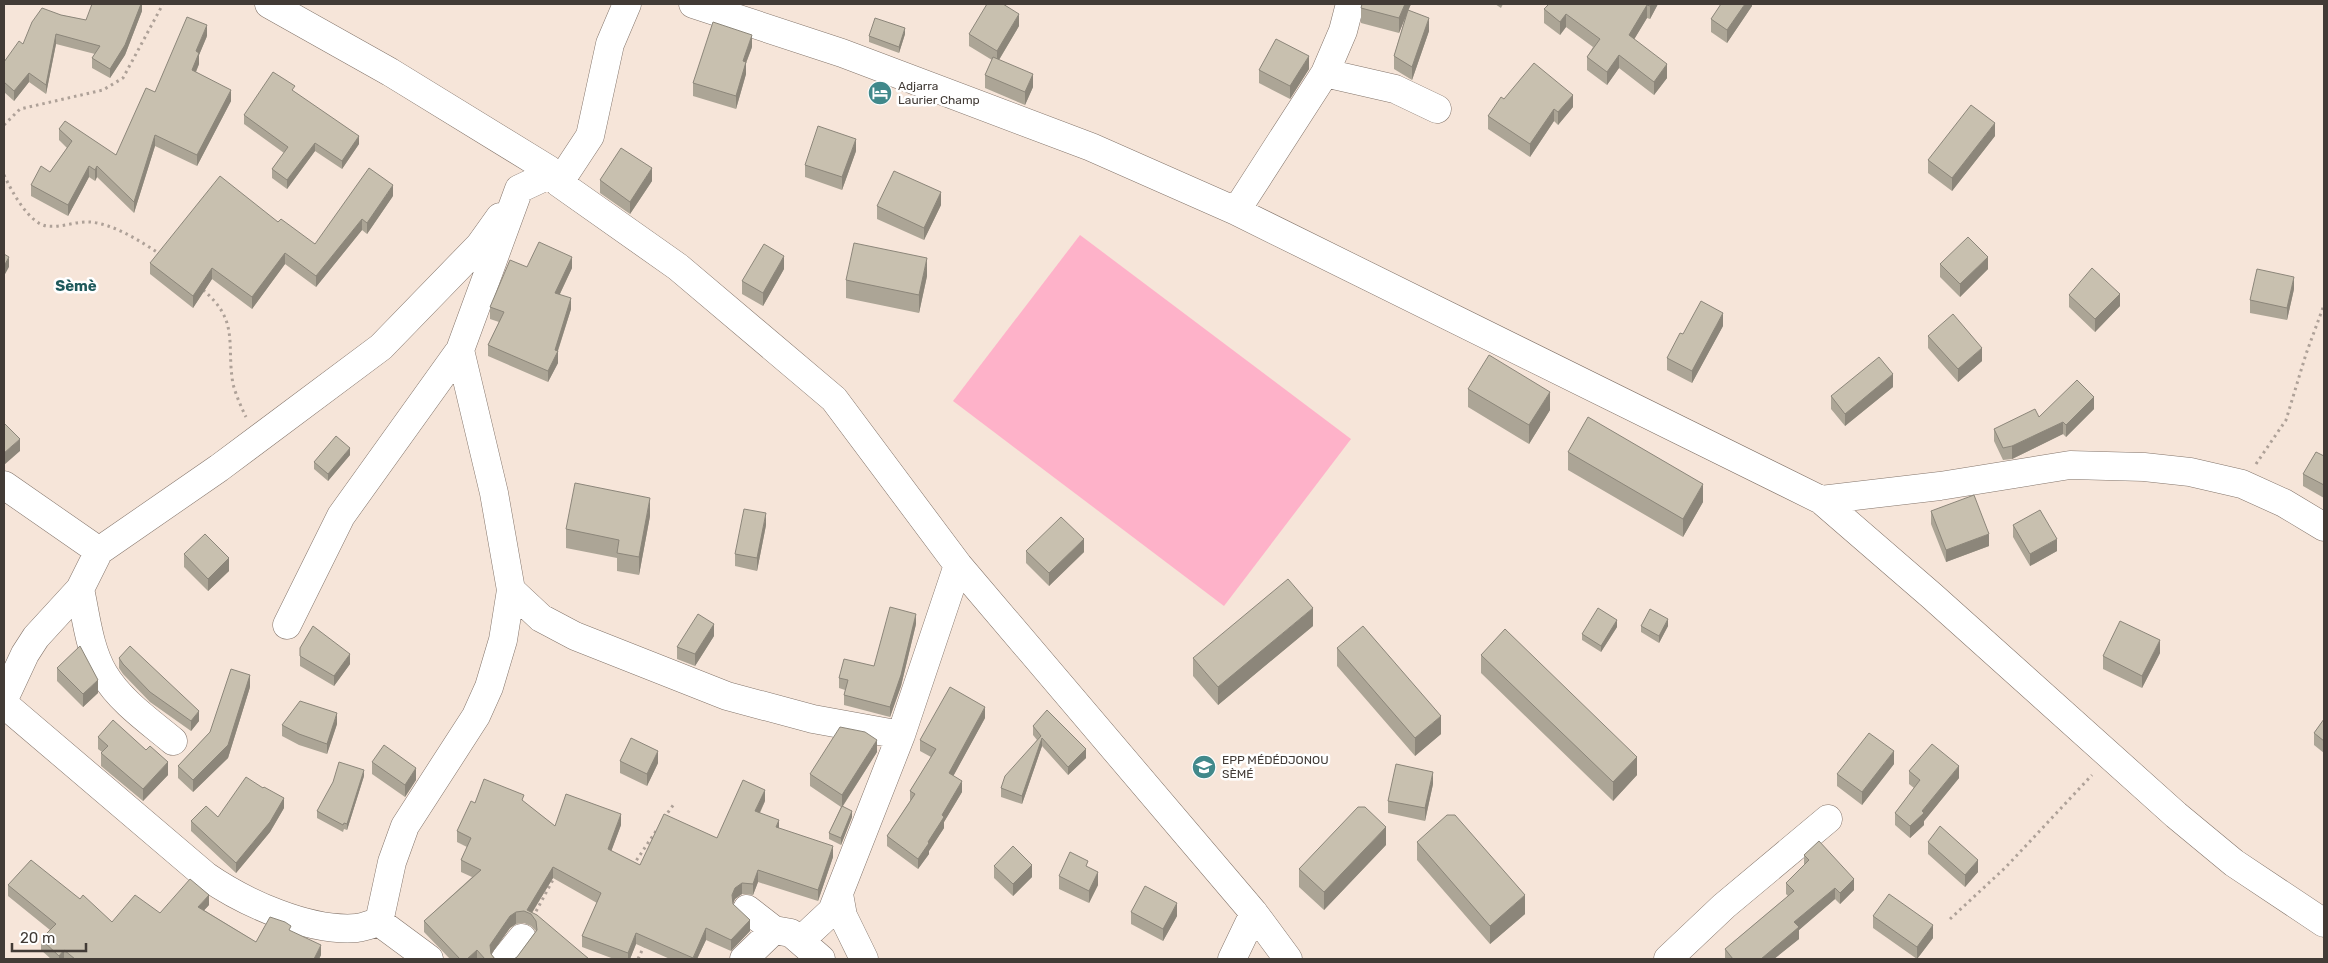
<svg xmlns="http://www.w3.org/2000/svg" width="2328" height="963" font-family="Rubik,sans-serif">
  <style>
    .pitch { fill: #feb2c9 }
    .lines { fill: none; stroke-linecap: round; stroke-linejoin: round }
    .street-casing { stroke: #83746a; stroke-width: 29 }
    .path { stroke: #aea198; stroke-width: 3; stroke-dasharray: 2.5 4; stroke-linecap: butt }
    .street { stroke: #fff; stroke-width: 28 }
    .wall { fill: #aca596 }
    .shaded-wall { fill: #8c867a }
    .building { fill: #c8c0af; stroke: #8c867a }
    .labels { text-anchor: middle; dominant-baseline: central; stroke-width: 5; stroke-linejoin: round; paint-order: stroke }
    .poi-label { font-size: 12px; fill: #423b36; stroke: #fff; text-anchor: start }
    .quarter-label { font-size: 15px; font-weight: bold; fill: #1e595b; stroke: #fff }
  </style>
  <rect width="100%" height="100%" fill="#f6e5d9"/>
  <path class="pitch" d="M1080 235 1351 439 1224 606 953 401Z"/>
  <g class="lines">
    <g class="street-casing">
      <path id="street" d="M269 4 390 72 548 169 553 173 559 183 678 267 834 399 958 565 1254 913 1288 959
        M693 4 842 53 1091 147 1236 211 1821 500 1932 596 2176 815 2234 863 2324 923
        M1325 73 1395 89 1437 109
        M559 183 590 136 610 44 627 4
        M1236 211 1325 73 1343 31 1350 4
        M4 485 99 551
        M1821 500 1940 486 2070 465 2144 467 2190 472 2242 484 2284 503 2324 527
        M80 589C86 616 89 649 104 674 120 701 149 721 173 741
        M511 590 541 618 575 636 727 696 813 719 901 735
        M287 625 341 516 460 350
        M4 699 25 654 36 637 80 589 99 551 219 468 381 347 480 245 500 217
        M4 704 206 876C245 903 309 932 357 928 364 927 372 924 379 922
        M839 894 843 916 864 959
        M747 909 774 930 791 933 821 959
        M801 940 832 911 901 735 958 565
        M429 959 379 922 392 862 405 826 476 716 489 687 503 640 511 590 494 493 460 350 519 189 553 173
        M505 959 522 938
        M744 959 774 930
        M1232 959 1254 913
        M1668 959 1724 906 1828 819"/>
    </g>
    <path class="path" d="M4 125 20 109 103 90 123 78 163 4
      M4 175C11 190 29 224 47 226 61 228 76 221 90 222 114 224 140 241 160 254
      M203 290C240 321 226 344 233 384 236 395 241 407 246 417
      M2256 464 2286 420 2306 354 2324 305
      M664 818 674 804
      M632 864H634L658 828
      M533 917 555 876
      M1950 919 2006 867 2092 775
      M638 959 645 944"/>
    <use href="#street" class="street"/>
  </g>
  <path class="wall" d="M142 4V11L125 55 110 78 92 68V58L95 54 56 44 46 94 29 82 14 101 4 92V62L61 15 86 20Z
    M1411 4 1408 10 1429 31 1412 80 1394 69V56L1406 15 1399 33 1361 23V8Z
    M1495 4H1503L1501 8Z
    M1549 4H1658L1650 19 1647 18 1634 39 1667 78 1654 95 1619 68 1607 85 1587 70V57L1593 47 1566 27 1560 35 1544 23V9Z
    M1752 4V6L1727 43 1711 32V19Z
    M1019 26 999 60 1033 87 1025 105 985 88V75L992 60 969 46V34Z
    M905 34 899 53 869 42V36Z
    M207 36 199 55V64L196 72 231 101 197 166 155 146 134 213 97 177 95 181 89 177 68 216 31 196V185L50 172 67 148 59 140V129L116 155 155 92Z
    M752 47 746 63V74L736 109 693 96V83Z
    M1309 69 1290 99 1259 83V70Z
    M295 92 359 144 342 169 315 151 287 189 272 178V169L284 153 244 124V115Z
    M1504 99 1573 107 1558 125 1554 121 1530 157 1488 129V116Z
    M1995 136 1952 191 1928 173V160Z
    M856 151 842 190 805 177V165Z
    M600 180 652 181 630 214 600 193Z
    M393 196 367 234 362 230 316 287 285 264 252 309 212 279 193 308 150 274V263L278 222 315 244Z
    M941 205 924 240 877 219V206Z
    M1940 264 1988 269 1960 297 1940 277Z
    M527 267 572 268 560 294 571 309 558 351V363L548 382 488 356V345L499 322 490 319V307Z
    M784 269 763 306 742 294V281Z
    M927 276 919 313 846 298V280Z
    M2294 289 2287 320 2250 313V300Z
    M2069 295 2120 306 2095 332 2069 307Z
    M1723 326 1692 383 1667 370V358L1683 334Z
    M1928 336 1982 361 1958 382 1928 348Z
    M1893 387 1845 426 1831 409V396Z
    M1468 389 1550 410 1529 444 1468 407Z
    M2094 409 2066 437 2063 434 2012 459 2003 460 1994 441V429L2039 417Z
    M1568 452 1703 502 1683 537 1568 470Z
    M350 455 328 481 314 469V462Z
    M2324 456V498L2303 486V474Z
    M1931 511 1989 546 1946 562 1931 524Z
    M650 516 639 575 617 571V558L566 548V529Z
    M766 525 757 571 735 566V554Z
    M2013 525 2057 551 2030 566 2013 537Z
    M1026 551 1084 552 1049 586 1026 563Z
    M184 554 229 571 208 591 184 567Z
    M916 624 901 686 890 717 844 705V695L845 690 839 688V678L874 666Z
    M1313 626 1218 705 1193 676V658Z
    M1641 626H1668L1659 643 1641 632Z
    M1617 627 1601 652 1582 640V634Z
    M714 636 695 666 677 659V647Z
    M300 648 350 664 334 686 300 666Z
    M1337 648 1441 734 1415 756 1337 666Z
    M2160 653 2142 688 2103 669V656Z
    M1481 655 1637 775 1613 801 1481 673Z
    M119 658 199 721 191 731 150 702 123 674 119 668Z
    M57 668 98 693 83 707 57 681Z
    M250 687 228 758 193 792 178 778V766L210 732Z
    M985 718 953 776 962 792 944 822V828L929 851V854L918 869 887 846V836L910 801V791L931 757 920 751V740Z
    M2324 719V753L2314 745V733Z
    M337 724 327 754 299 745 282 736V725Z
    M1033 726 1086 758 1068 775 1042 746 1022 804 1001 797V788L1037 740 1033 735Z
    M98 737 168 775 143 801 101 766V753L102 752 98 749Z
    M877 752 843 806 852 817 841 845 829 839V833L841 807 810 786V774Z
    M620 761 658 763 647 786 620 773Z
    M372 762 416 780 405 797 372 774Z
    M1894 764 1862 805 1837 786V774Z
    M1909 771 1959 778 1924 821V825L1910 838 1895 825V813L1914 788 1909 784Z
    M364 776 347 830 344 829 343 832 317 818V811Z
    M1433 784 1425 821 1388 813V801Z
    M765 801 760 813 779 828 833 857 818 901 758 882 753 895 742 894 735 899 733 904 750 931 731 951 706 940 697 959H670L636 944 630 959H614L582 947V936L597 903 553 878 532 913 589 959 517 957 536 931 531 926 524 923 516 924 510 928 491 954 495 959H450L424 932V921L472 877 461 872V860L467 847 457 842V831L524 802 555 826 621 825 611 851 640 865 717 838Z
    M284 808 270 832 236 873 191 831V821Z
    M1417 842 1525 914 1490 944 1417 860Z
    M1928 842 1978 872 1965 887 1928 854Z
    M1386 845 1324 910 1299 887V869Z
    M1804 855 1854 890 1840 904 1835 899 1799 930V939L1774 959H1725V949L1788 896 1786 894V883L1804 865Z
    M994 866 1032 877 1013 896 994 878Z
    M1059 876 1098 885 1089 903 1059 889Z
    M8 885 80 899 112 922 209 905 204 910 256 942 291 931 321 955 319 959H51L41 950V939L50 930 8 896Z
    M1131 912 1177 916 1163 941 1131 924Z
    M1873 916 1933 938 1917 959 1873 928Z"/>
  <path class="shaded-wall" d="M141 4H142V11L125 55 110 78V69Z
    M1405 4H1411L1399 33V18Z
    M1651 4H1658L1650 19V6Z
    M1745 4H1752V6L1727 43V30Z
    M1647 5V18L1629 48V35Z
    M1019 14V26L997 63V51Z
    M1566 14V27L1560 35V22Z
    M1429 18V31L1412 80V67Z
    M207 25V36L199 55V64L192 81V70L196 51Z
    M905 28V34L899 53V47Z
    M56 34V44L46 94V85Z
    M752 35V47L746 63V74L736 109V96L743 61Z
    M1619 55V68L1607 85V72Z
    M1309 56V69L1290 99V86Z
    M1667 64V78L1654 95V82Z
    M29 73V82L14 101V91Z
    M1033 74V87L1025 105V92Z
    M231 90V101L197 166V155Z
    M1573 95V107L1558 125V112Z
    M1554 109V121L1530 157V144Z
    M1995 123V136L1952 191V178Z
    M155 135V146L134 213V202Z
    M359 136V144L342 169V161Z
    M856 139V151L842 190V177Z
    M315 143V151L287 189V180Z
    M89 166V177L68 216V205Z
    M97 166V177L95 181V170Z
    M652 168V181L630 214V202Z
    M393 185V196L367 234V223Z
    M941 192V205L924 240V228Z
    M362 219V230L316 287V276Z
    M285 253V264L252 309V297Z
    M784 256V269L763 306V293Z
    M9 257V267L4 276V266Z
    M572 257V268L555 304V293Z
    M1988 257V269L1960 297V284Z
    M927 258V276L919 313V295Z
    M212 268V279L193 308V296Z
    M2294 277V289L2287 320V308Z
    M2120 294V306L2095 332V319Z
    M571 298V309L557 353 558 351V363L548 382V371Z
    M1723 313V326L1692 383V371Z
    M1982 348V361L1958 382V369Z
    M1893 374V387L1845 426V414Z
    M1550 392V410L1529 444V425Z
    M2094 397V409L2066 437V425Z
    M2063 422V434L2012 459V446Z
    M20 439V451L4 465V453Z
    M350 448V455L328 481V474Z
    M1703 484V502L1683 537V519Z
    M650 498V516L639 575V557Z
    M766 513V525L757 571V558Z
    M1989 534V546L1946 562V550Z
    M1084 539V552L1049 586V573Z
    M2057 539V551L2030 566V554Z
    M229 558V571L208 591V579Z
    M1313 608V626L1218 705V687Z
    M916 614V624L901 686 890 717V707Z
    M1668 619V626L1659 643V636Z
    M1617 620V627L1601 652V646Z
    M714 624V636L695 666V654Z
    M2160 640V653L2142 688V676Z
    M350 654V664L334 686V676Z
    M250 675V687L228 758 193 792V780Z
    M98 680V693L83 707V694Z
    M985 707V718L949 784V773Z
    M199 711V721L191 731V721Z
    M337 713V724L327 754V744Z
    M1441 716V734L1415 756V738Z
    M1042 738V746L1022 804V796Z
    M877 740V752L842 807V795Z
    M1086 749V758L1068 775V767Z
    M658 751V763L647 786V774Z
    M1894 751V764L1862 805V792Z
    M1637 757V775L1613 801V782Z
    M168 762V775L143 801V789Z
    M1959 766V778L1924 821V825L1910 838V826Z
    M416 768V780L405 797V785Z
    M364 770V776L347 830V824Z
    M1433 772V784L1425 821V808Z
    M962 781V792L944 822V828L929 851V854L918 869V859L928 842 942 815Z
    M765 790V801L755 822V811Z
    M284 798V808L270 832 236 873V863Z
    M852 811V817L841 845V838Z
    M621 814V825L608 860V849Z
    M779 820V832L776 827Z
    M1386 827V845L1324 910V892Z
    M833 846V857L818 901V890Z
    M1978 860V872L1965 887V875Z
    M1032 865V877L1013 896V884Z
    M553 867V878L531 914 527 910Z
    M758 870V882L753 895V884Z
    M1098 872V885L1089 903V891Z
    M1854 879V890L1840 904V893Z
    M742 883V894L735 899 732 906V895L735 888Z
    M1835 888V899L1799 930V939L1774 959H1761L1794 922Z
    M209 895V905L198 917V907Z
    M1525 895V914L1490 944V926Z
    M1177 903V916L1163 941V929Z
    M516 912V924L510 928 490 956V945L510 916Z
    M750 920V931L731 951V940Z
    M1933 925V938L1917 959V947Z
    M706 928V940L697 959H693Z
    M636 933V944L630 959H628V953Z
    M321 945V955L319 959H314Z
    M64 950V959H59V956Z
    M477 950V959H467Z"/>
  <path class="building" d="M92 4H141L125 45 110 69 92 58 100 46 56 34 46 85 29 73 14 91 4 82V62L19 41 23 44 32 22 42 8 61 15 86 20Z
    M987 4H1003L1019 14 997 51 969 34Z
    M1362 4H1405L1399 18 1361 8Z
    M1549 4H1651L1650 6 1647 5 1629 35 1667 64 1654 82 1619 55 1607 72 1587 57 1600 39 1566 14 1560 22 1544 9Z
    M1721 4H1745L1727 30 1711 19Z
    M1408 10 1429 18 1412 67 1394 56Z
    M187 17 207 25 196 51 199 53 192 70 231 90 197 155 155 135 134 202 97 166 95 170 89 166 68 205 31 185 41 166 50 172 72 141 59 129 65 121 116 155 146 88 155 92Z
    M875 18 905 28 899 47 869 36Z
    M713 22 752 35 743 61 746 62 736 96 693 83Z
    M1276 39 1309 56 1290 86 1259 70Z
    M993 57 1033 74 1025 92 985 75Z
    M1534 63 1573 95 1558 112 1554 109 1530 144 1488 116 1501 97 1504 99Z
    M273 72 295 86 292 90 359 136 342 161 315 143 287 180 272 169 288 147 244 115Z
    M1971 105 1995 123 1952 178 1928 160Z
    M818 126 856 139 842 177 805 165Z
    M621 148 652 168 630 202 600 180Z
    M369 168 393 185 367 223 362 219 316 276 285 253 252 297 212 268 193 296 150 263 220 176 278 222 281 219 315 244Z
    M894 171 941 192 924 228 877 206Z
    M1968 237 1988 257 1960 284 1940 264Z
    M539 242 572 257 555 293 571 298 555 350 558 351 548 371 488 345 504 312 490 307 510 260 527 267Z
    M854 243 927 258 919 295 846 280Z
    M764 244 784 256 763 293 742 281Z
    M4 254 9 257 4 266Z
    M2092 268 2120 294 2095 319 2069 295Z
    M2257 269 2294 277 2287 308 2250 300Z
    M1701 301 1723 313 1692 371 1667 358 1680 333 1683 334Z
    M1953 314 1982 348 1958 369 1928 336Z
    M1489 355 1550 392 1529 425 1468 389Z
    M1879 357 1893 374 1845 414 1831 396Z
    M2077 380 2094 397 2066 425 2063 422 2012 446 2003 448 1994 429 2035 409 2039 417Z
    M1588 417 1703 484 1683 519 1568 452Z
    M4 423 20 439 4 453Z
    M336 436 350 448 328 474 314 462Z
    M2316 452 2324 456V485L2303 474Z
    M575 483 650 498 639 557 617 553 619 540 566 529Z
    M1974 495 1989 534 1946 550 1931 511Z
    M744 509 766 513 757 558 735 554Z
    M2040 510 2057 539 2030 554 2013 525Z
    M1061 517 1084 539 1049 573 1026 551Z
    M205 534 229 558 208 579 184 554Z
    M1288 579 1313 608 1218 687 1193 658Z
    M890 607 916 614 901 675 890 707 844 695 848 680 839 678 844 659 874 666Z
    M1598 608 1617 620 1601 646 1582 634Z
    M1650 609 1668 619 1659 636 1641 626Z
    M698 614 714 624 695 654 677 647Z
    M2120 621 2160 640 2142 676 2103 656Z
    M313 626 350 654 334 676 300 656V648Z
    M1363 626 1441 716 1415 738 1337 648Z
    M1505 629 1637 757 1613 782 1481 655Z
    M80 646 98 680 83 694 57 668Z
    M130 646 199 711 191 721 150 692 123 664 119 658Z
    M231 669 250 675 228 745 193 780 178 766 210 732Z
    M950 687 985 707 949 773 962 781 942 815 944 817 928 842 929 843 918 859 887 836 915 794 910 791 936 749 920 740Z
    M300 701 337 713 327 744 299 734 282 725Z
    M1047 710 1086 749 1068 767 1042 738 1022 796 1001 788 1005 776 1041 736 1033 726Z
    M2324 719V741L2314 733Z
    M113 720 146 750 150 746 168 762 143 789 101 753 108 746 98 737Z
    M840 727 865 732 877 740 842 795 810 774Z
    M1869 733 1894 751 1862 792 1837 774Z
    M631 738 658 751 647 774 620 761Z
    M1932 744 1959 766 1922 811 1924 813 1910 826 1895 813 1920 780 1909 771Z
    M384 745 416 768 405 785 372 762Z
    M339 762 364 770 347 824 344 823 343 825 317 811 333 782Z
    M1396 764 1433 772 1425 808 1388 801Z
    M246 777 263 788 264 787 284 798 270 822 236 863 191 821 206 806 218 817Z
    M484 779 524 795 522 800 555 826 566 794 621 814 608 849 640 865 664 814 717 838 743 780 765 790 755 811 779 820 776 827 833 846 818 890 758 870 753 884 742 883 735 888 732 895 733 904 750 920 731 940 706 928 693 958 636 933 628 953 582 936 601 893 553 867 527 910 537 915 589 959H514L517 957 537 930 536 921 531 914 524 911 516 912 510 916 490 945 491 954 495 959H485L477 950 467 959H460L424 921 481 870 461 860 471 838 457 831 471 801 475 803Z
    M842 806 852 811 841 838 829 833Z
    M1358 807H1365L1386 827 1324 892 1299 869Z
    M1447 815H1455L1525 895 1490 926 1417 842Z
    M1940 826 1978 860 1965 875 1928 842Z
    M1819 841 1854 879 1840 893 1835 888 1794 922 1799 927 1761 959H1733L1725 949 1794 891 1786 883 1809 860 1804 855Z
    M1013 846 1032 865 1013 884 994 866Z
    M1070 852 1088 861 1086 866 1098 872 1089 891 1059 876Z
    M31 860 80 899 83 895 112 922 135 895 160 913 190 879 209 895 198 907 256 942 270 917 285 922 291 926 289 930 321 945 314 959H75L64 950 59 956 41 939 56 924 8 885Z
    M1145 886 1177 903 1163 929 1131 912Z
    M1889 894 1933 925 1917 947 1873 916Z"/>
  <defs>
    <g id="hotel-disc" transform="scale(1.25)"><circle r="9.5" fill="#41898b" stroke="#fff"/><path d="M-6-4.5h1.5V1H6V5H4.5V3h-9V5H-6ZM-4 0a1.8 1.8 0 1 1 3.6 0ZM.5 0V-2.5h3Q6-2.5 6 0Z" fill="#fff"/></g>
    <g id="school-disc" transform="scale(1.25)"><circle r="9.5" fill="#41898b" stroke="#fff"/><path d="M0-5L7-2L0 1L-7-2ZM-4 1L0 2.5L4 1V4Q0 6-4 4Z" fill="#fff"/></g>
  </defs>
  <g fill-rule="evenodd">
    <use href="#hotel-disc" x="880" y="93"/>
    <use href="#school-disc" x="1204" y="767"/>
  </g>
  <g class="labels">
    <g class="poi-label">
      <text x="898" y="86">Adjarra<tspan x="898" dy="14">Laurier Champ</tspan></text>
      <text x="1222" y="760">EPP MÉDÉDJONOU<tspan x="1222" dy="14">SÈMÉ</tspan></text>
    </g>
    <g class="quarter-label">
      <text x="76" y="286">Sèmè</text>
    </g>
  </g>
  <rect width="2328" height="963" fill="none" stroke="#423b36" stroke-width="10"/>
  <path d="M12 943v8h74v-8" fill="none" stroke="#423b36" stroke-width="2.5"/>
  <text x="20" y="943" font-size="15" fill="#423b36" stroke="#ffffff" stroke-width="4" paint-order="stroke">20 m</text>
</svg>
